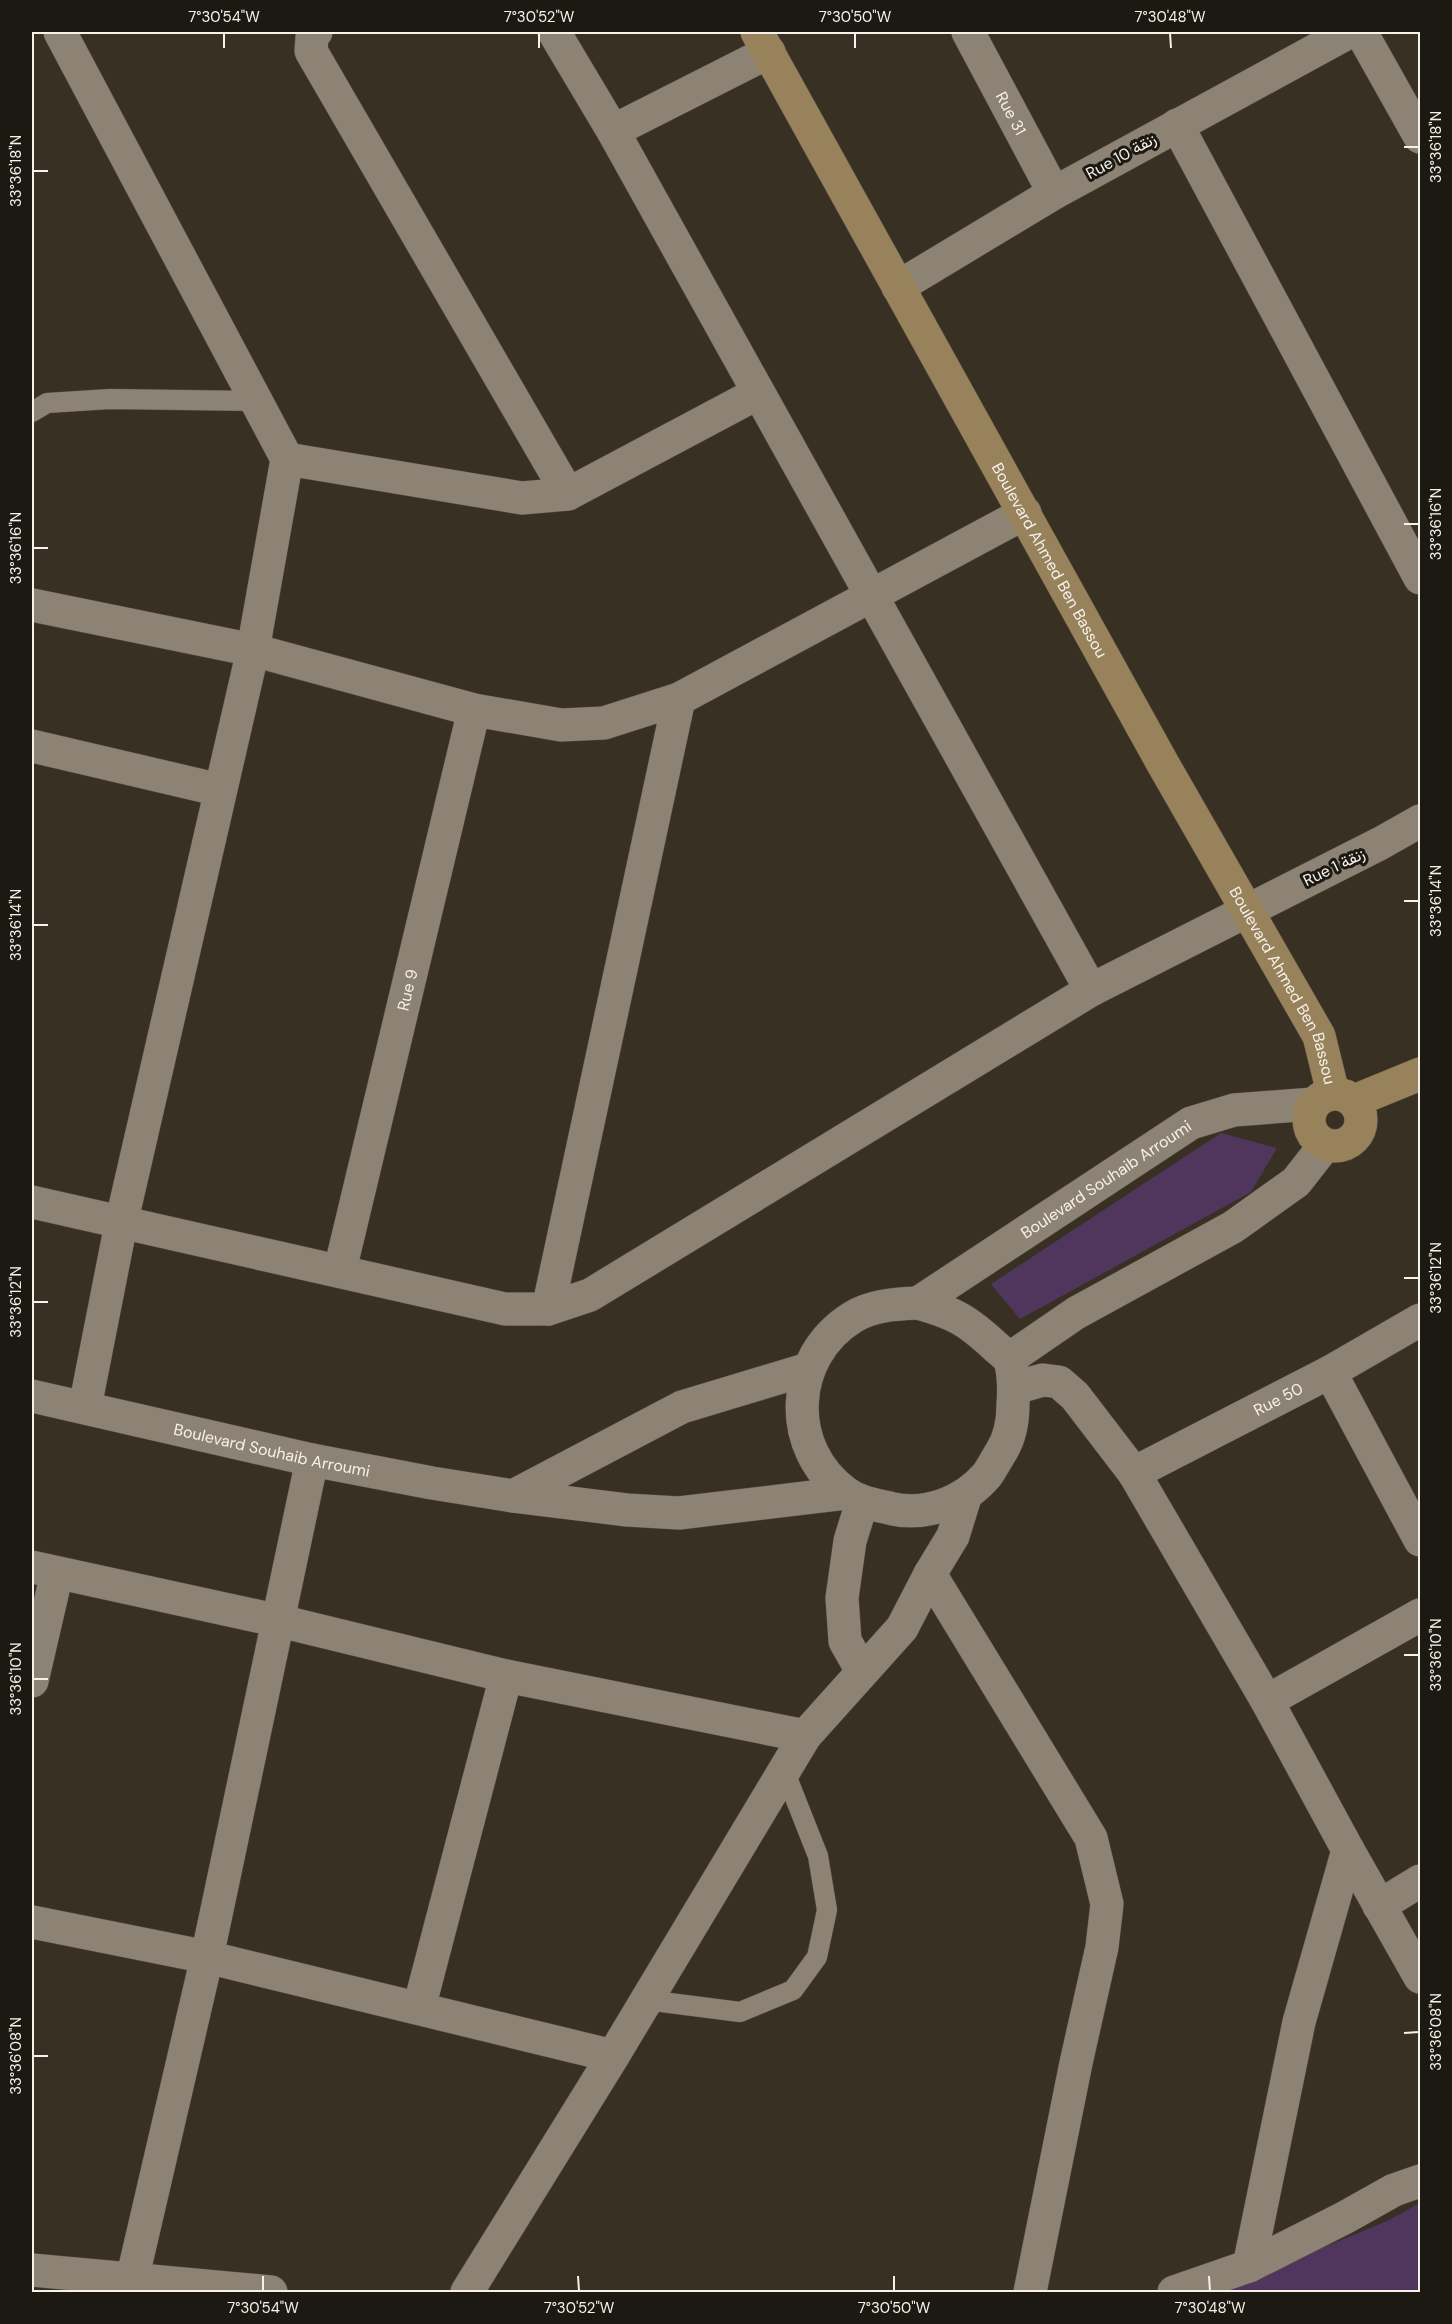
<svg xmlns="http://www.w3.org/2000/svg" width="1452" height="2324" font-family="'DM Sans',Vazirmatn,sans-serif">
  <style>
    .green { fill: #50365d }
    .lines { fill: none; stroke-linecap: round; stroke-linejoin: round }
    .lane-casing { stroke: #534c41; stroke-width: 21 }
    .street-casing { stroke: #534c41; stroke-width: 34 }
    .secondary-casing { stroke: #534c41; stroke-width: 34 }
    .lane { stroke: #8c8374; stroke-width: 20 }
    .street { stroke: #8c8374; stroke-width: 33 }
    .secondary { stroke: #97825c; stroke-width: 33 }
    .ticks { fill: none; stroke: #f6f1e9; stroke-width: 2 }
    .labels { text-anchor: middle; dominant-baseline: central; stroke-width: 6; stroke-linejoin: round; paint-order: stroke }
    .street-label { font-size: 16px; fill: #f6f1e9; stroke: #1c1913 }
    .neatline { fill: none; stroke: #f6f1e9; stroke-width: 2 }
    .ticks-label { font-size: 15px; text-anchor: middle; fill: #f6f1e9 }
  </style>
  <rect width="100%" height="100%" fill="#383023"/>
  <path class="green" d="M1221 1133 1277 1148 1251 1192 1020 1319 991 1284Z
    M1420 2203V2292H1217L1387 2221Z"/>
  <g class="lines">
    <g class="lane-casing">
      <path id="lane" d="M32 412 47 403 110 399 256 401
        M646 2000 740 2012 793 1990 817 1957 827 1910 818 1856 784 1770"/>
    </g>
    <g class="street-casing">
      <g id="street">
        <path d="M60 32 287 459 253 650 121 1224 85 1407"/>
        <path d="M316 32 312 37 311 51 568 494"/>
        <path d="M554 32 613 131 1091 990"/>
        <path id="s1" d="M968 32 1054 193"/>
        <path d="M1361 32 1420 137"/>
        <path d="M1177 125 1420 578"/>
        <path d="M613 131 769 52"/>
        <path d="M898 287 1054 193 1349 32"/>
        <path d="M287 459 522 498 568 494 758 393"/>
        <path d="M32 605 253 650 474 710 561 725 604 723 679 699 1025 513"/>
        <path d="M32 746 220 790"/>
        <path d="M32 1202 505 1309H548L590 1295 1091 990 1381 843 1420 821"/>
        <path id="s2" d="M340 1270 474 710"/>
        <path d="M918 1303C955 1313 968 1321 996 1347 999 1350 1006 1355 1009 1359 1014 1369 1014 1393 1013 1404 1013 1420 1010 1438 1001 1452 996 1460 992 1468 987 1475 964 1502 927 1516 893 1509 877 1505 860 1503 846 1493 785 1449 788 1357 853 1317 872 1305 896 1304 918 1303Z"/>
        <path id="s3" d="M918 1303 1191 1123 1234 1110 1313 1104"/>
        <path d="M548 1309 679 699"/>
        <path d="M1009 1359 1076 1313 1233 1227 1296 1182 1325 1145"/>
        <path d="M1330 1372 1420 1540"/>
        <path d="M1014 1388 1043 1380 1059 1382 1075 1396 1134 1473 1267 1701 1348 1850 1420 1977"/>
        <path id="s4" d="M32 1396 312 1460 432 1483 513 1496 627 1510 679 1513 846 1493"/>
        <path id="s5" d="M1134 1473 1330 1372 1420 1320"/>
        <path d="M513 1496 682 1407 808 1369"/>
        <path d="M862 1502 850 1541 842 1598 845 1641 862 1671"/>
        <path d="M32 1567 280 1621 506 1676 805 1736"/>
        <path d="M930 1574 1091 1838 1107 1904 1102 1947 1076 2063 1030 2292"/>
        <path d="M32 1681 57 1573"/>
        <path d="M1267 1701 1420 1615"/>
        <path d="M1379 1906 1420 1881"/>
        <path d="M32 1922 207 1957 613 2056"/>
        <path d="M419 2008 506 1676"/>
        <path d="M1249 2266 1299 2022 1348 1850"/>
        <path d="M32 2270 271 2292"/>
        <path d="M132 2280 207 1957 312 1460"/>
        <path d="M467 2292 613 2056 805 1736 902 1628 930 1574 953 1536 966 1494"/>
        <path d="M1174 2292 1249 2266 1344 2218 1394 2190 1420 2181"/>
      </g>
    </g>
    <g class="secondary-casing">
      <g id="secondary">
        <path id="s6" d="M757 32 1163 764 1319 1036 1333 1093"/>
        <circle cx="1335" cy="1120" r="26"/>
        <path d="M1354 1101 1420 1074"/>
      </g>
    </g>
    <use href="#lane" class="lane"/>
    <use href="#street" class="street"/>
    <use href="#secondary" class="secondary"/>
  </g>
  <path class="ticks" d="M224 33V48M539 33V48M855 33V48M1170 33 1171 48M1404 147H1419M33 171H48M1404 524H1419M33 548H48M1404 901H1419M33 925H48M1404 1278H1419M33 1302H48M1404 1655H1419M33 1679H48M1404 2033 1419 2032M33 2056H48M263 2276V2291M578 2276 579 2291M894 2276V2291M1209 2276 1210 2291"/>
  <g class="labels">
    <g class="street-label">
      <text stroke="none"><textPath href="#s1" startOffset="92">Rue 31</textPath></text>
      <text transform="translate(1121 156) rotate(-29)">Rue 10 زنقة</text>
      <text stroke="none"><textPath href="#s6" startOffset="604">Boulevard Ahmed Ben Bassou</textPath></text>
      <text transform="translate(1334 867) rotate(-26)">Rue 1 زنقة</text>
      <text stroke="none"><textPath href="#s6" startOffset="1090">Boulevard Ahmed Ben Bassou</textPath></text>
      <text stroke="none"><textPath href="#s2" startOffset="288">Rue 9</textPath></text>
      <text stroke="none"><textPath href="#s3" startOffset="225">Boulevard Souhaib Arroumi</textPath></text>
      <text stroke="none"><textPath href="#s5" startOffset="162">Rue 50</textPath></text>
      <text stroke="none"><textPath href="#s4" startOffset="246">Boulevard Souhaib Arroumi</textPath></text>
    </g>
  </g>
  <rect width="1452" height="2324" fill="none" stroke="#1c1913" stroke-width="66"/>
  <rect x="33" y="33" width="1386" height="2258" class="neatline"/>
  <g class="ticks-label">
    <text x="224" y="22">7°30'54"W</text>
    <text x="539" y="22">7°30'52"W</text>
    <text x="855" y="22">7°30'50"W</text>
    <text x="1170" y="22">7°30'48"W</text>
    <text transform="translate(1436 147) rotate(-90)" y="5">33°36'18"N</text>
    <text transform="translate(16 171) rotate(-90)" y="5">33°36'18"N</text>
    <text transform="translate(1436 524) rotate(-90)" y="5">33°36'16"N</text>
    <text transform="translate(16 548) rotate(-90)" y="5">33°36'16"N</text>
    <text transform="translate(1436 901) rotate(-90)" y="5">33°36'14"N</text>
    <text transform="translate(16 925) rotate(-90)" y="5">33°36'14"N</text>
    <text transform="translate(1436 1278) rotate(-90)" y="5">33°36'12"N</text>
    <text transform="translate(16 1302) rotate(-90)" y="5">33°36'12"N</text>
    <text transform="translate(1436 1655) rotate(-90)" y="5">33°36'10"N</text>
    <text transform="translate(16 1679) rotate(-90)" y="5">33°36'10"N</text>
    <text transform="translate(1436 2032) rotate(-90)" y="5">33°36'08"N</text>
    <text transform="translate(16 2056) rotate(-90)" y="5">33°36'08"N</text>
    <text x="263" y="2313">7°30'54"W</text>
    <text x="579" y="2313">7°30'52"W</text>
    <text x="894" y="2313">7°30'50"W</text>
    <text x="1210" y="2313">7°30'48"W</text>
  </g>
</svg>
